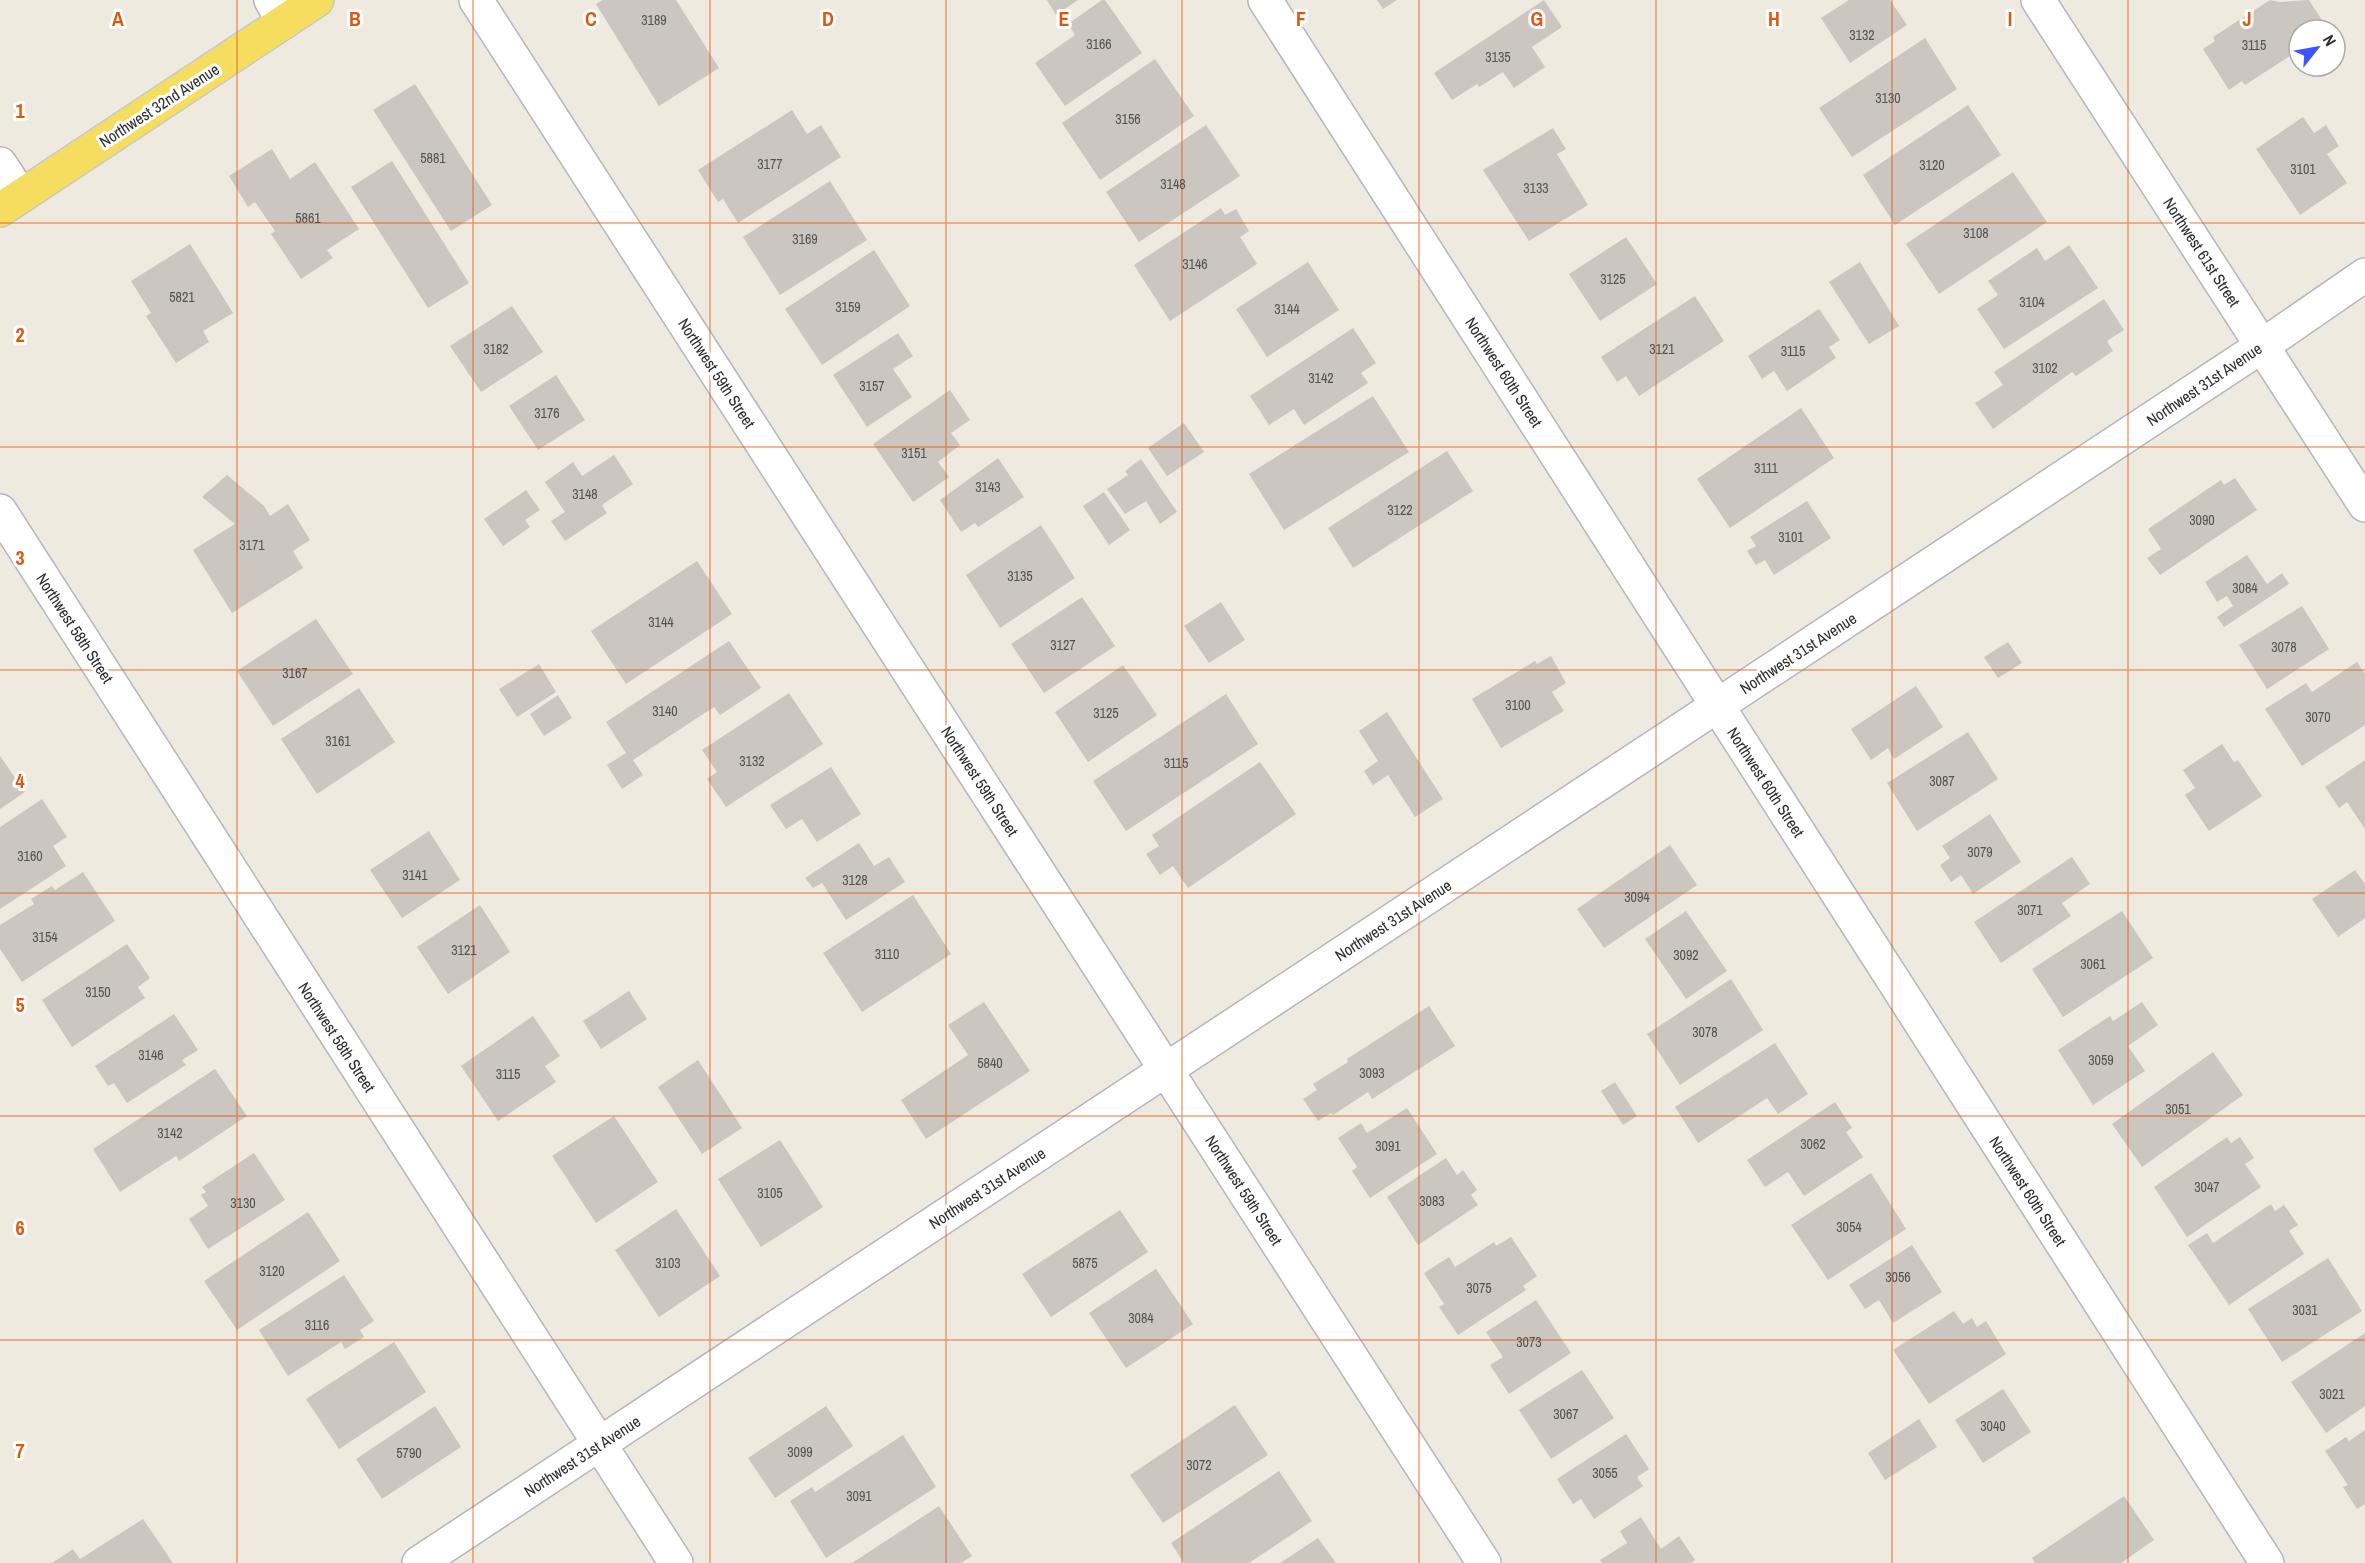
<svg xmlns="http://www.w3.org/2000/svg" width="2365" height="1563" font-family="'Archivo Narrow',sans-serif">
  <style>
    .building { fill: #cbc6bf }
    .lines { fill: none; stroke-linecap: round; stroke-linejoin: round }
    .minor-casing { stroke: #b3b5c1; stroke-width: 36 }
    .major-casing { stroke: #c8c8c8; stroke-width: 36 }
    .minor { stroke: #fff; stroke-width: 33 }
    .major { stroke: #f4dd5f; stroke-width: 33 }
    .grid { fill: none; stroke: #df570e; stroke-width: 1.5; stroke-opacity: 0.55 }
    .labels { text-anchor: middle; dominant-baseline: central; stroke-width: 6; stroke-linejoin: round; paint-order: stroke }
    .number-label { font-size: 14px; fill: #545352 }
    .street-label { font-size: 16px; fill: #2d2d2d; stroke: #fff }
    .grid-label { font-size: 20px; text-anchor: middle; font-weight: bold; fill: #df570e; stroke: #fff; stroke-width: 6; stroke-linejoin: round; paint-order: stroke }
  </style>
  <rect width="100%" height="100%" fill="#efeae0"/>
  <path class="building" d="M603 0H676L719 68 659 106 596 4Z
    M1047 0H1078L1056 15Z
    M1102 0H1105L1142 53 1065 106 1035 63 1075 35 1068 24Z
    M1377 0H1397L1383 9Z
    M1544 0 1562 27 1532 47 1545 67 1514 88 1503 72 1479 87 1477 84 1452 100 1434 73Z
    M1849 0H1890L1907 25 1850 63 1821 18Z
    M2270 0 2280 2 2309 0 2323 22 2312 30H2299V50L2245 85 2242 81 2229 90 2203 49 2215 41 2213 37Z
    M1925 38 1957 89 1852 157 1819 108Z
    M1155 59 1194 116 1100 180 1062 123Z
    M415 84 492 205 451 231 373 110Z
    M1968 105 2001 155 1895 225 1863 175Z
    M792 110 807 134 821 125 841 157 738 223 723 199 718 202 698 170Z
    M2303 117 2314 133 2326 125 2339 146 2327 154 2347 183 2300 215 2256 149Z
    M1206 125 1240 176 1139 242 1106 192Z
    M1553 128 1566 149 1557 154 1588 205 1529 241 1483 170Z
    M272 149 290 179 315 162 359 229 327 250 333 258 301 279 271 234 275 231 255 202 248 207 229 176Z
    M392 161 469 283 428 308 351 187Z
    M2013 172 2047 222 1939 294 1906 244Z
    M830 181 867 240 780 295 743 237Z
    M1221 208 1225 215 1236 209 1249 231 1240 237 1257 264 1170 321 1134 265Z
    M1626 237 1657 284 1600 321 1569 274Z
    M190 244 233 313 203 331 209 342 176 363 146 316 151 313 131 281Z
    M2069 245 2098 288 2004 349 1977 309 1998 295 1988 281 2037 248 2045 261Z
    M874 250 910 306 822 365 785 309Z
    M1308 262 1339 310 1267 357 1236 309Z
    M1860 262 1899 326 1869 344 1829 282Z
    M1695 296 1724 341 1639 396 1626 376 1617 382 1601 357Z
    M2104 299 2124 330 2107 341 2113 351 2076 376 2072 372 1993 429 1975 403 2003 385 1994 372Z
    M512 306 543 352 481 392 450 346Z
    M1819 309 1840 340 1829 347 1836 358 1787 391 1774 371 1762 379 1748 356Z
    M1353 328 1376 363 1361 373 1368 383 1304 425 1294 409 1269 425 1250 396Z
    M898 333 913 356 893 369 912 397 867 427 833 375Z
    M556 375 585 420 538 450 509 406Z
    M950 390 970 420 951 433 960 445 938 462 949 477 913 502 873 444Z
    M1373 396 1409 452 1284 530 1249 474Z
    M1801 408 1834 458 1730 528 1697 479Z
    M1184 423 1204 452 1167 476 1148 448Z
    M1447 451 1473 491 1353 568 1328 528Z
    M614 455 633 484 602 505 607 513 565 541 551 521 565 512 545 482 573 462 582 476Z
    M998 458 1024 497 978 527 975 523 961 532 940 500Z
    M1141 459 1177 512 1160 524 1146 501 1125 514 1107 489 1128 475 1125 471Z
    M227 475 264 506 270 516 288 504 310 540 293 551 303 568 232 613 193 550 235 524 202 497Z
    M2235 478 2257 510 2160 575 2147 558 2161 549 2148 529 2221 480 2224 485Z
    M526 490 540 510 525 520 530 527 503 546 484 519Z
    M1104 492 1130 530 1109 545 1083 506Z
    M1807 501 1831 538 1774 575 1765 560 1756 565 1747 551 1756 546 1750 537Z
    M1041 525 1075 578 1000 628 966 575Z
    M2247 555 2267 584 2282 573 2289 584 2224 627 2217 617 2233 606 2227 596 2217 602 2205 582Z
    M697 561 732 614 626 684 591 631Z
    M1082 597 1115 646 1044 693 1011 644Z
    M1221 602 1245 640 1209 663 1184 626Z
    M2302 606 2329 649 2267 689 2239 645Z
    M316 619 353 674 273 726 237 671Z
    M729 641 761 688 720 715 714 707 633 760 643 775 622 789 607 765 626 753 606 722Z
    M2008 642 2022 663 1998 678 1984 657Z
    M1551 656 1566 683 1552 692 1564 711 1501 748 1472 699 1535 661 1537 664Z
    M2357 662 2365 674V725L2302 766 2265 709 2306 683 2312 692Z
    M539 664 556 692 517 717 499 689Z
    M1123 665 1157 715 1088 762 1055 712Z
    M1916 686 1943 727 1894 759 1888 748 1871 760 1851 729Z
    M359 688 395 742 317 794 281 739Z
    M789 693 823 744 726 807 707 779 717 772 702 750Z
    M1226 694 1258 744 1126 831 1093 781Z
    M558 695 572 718 544 736 530 714Z
    M1387 712 1443 799 1415 817 1388 775 1373 785 1364 771 1378 761 1359 731Z
    M1968 732 1998 779 1917 831 1887 783Z
    M2222 744 2234 762 2238 760 2262 796 2209 831 2185 795 2195 788 2183 770Z
    M0 756 25 792 0 809Z
    M2365 760V829L2347 802 2339 808 2325 787Z
    M1260 762 1296 814 1188 888 1173 866 1160 875 1146 854 1159 846 1152 835Z
    M831 767 861 814 817 842 802 819 786 829 770 805Z
    M42 799 67 837 53 846 66 866 0 909V827Z
    M1990 814 2021 862 1973 894 1961 875 1951 882 1940 865 1950 858 1942 846Z
    M429 831 460 880 402 918 370 870Z
    M859 843 874 866 889 857 905 882 846 920 822 883 813 888 805 878Z
    M1670 845 1697 885 1604 948 1577 909Z
    M2072 857 2090 884 2062 903 2071 916 2001 963 1974 922Z
    M2355 870 2365 884V918L2338 937 2312 899Z
    M83 872 115 921 22 982 0 949V925L34 904 31 899 42 892 52 886 55 890Z
    M913 895 951 954 862 1012 823 953Z
    M480 905 510 952 448 994 417 947Z
    M1686 911 1727 971 1686 999 1645 939Z
    M2122 911 2153 958 2063 1017 2032 969Z
    M127 944 150 978 138 987 145 998 72 1047 42 1000Z
    M1731 979 1763 1030 1680 1085 1647 1034Z
    M629 991 647 1019 601 1049 583 1021Z
    M984 1002 1030 1071 926 1139 901 1100 968 1055 948 1025Z
    M2142 1002 2158 1025 2128 1046 2145 1071 2093 1105 2058 1050 2110 1016 2113 1021Z
    M1429 1006 1455 1046 1372 1099 1368 1092 1333 1115 1331 1113 1318 1121 1303 1099 1317 1090 1313 1084 1348 1062 1347 1059Z
    M174 1014 198 1050 182 1060 186 1065 127 1103 114 1083 108 1086 95 1066Z
    M533 1016 560 1056 545 1066 556 1082 498 1121 461 1066Z
    M1775 1043 1808 1094 1778 1114 1767 1098 1698 1143 1675 1107Z
    M2213 1052 2243 1095 2142 1167 2112 1124Z
    M698 1060 742 1128 702 1154 658 1087Z
    M215 1069 247 1116 179 1161 176 1156 120 1192 93 1149Z
    M1615 1082 1637 1116 1623 1125 1601 1091Z
    M1835 1102 1852 1128 1846 1132 1863 1157 1804 1196 1788 1172 1765 1187 1747 1160Z
    M1407 1108 1437 1154 1370 1198 1352 1171 1357 1167 1338 1138 1361 1123 1367 1133Z
    M614 1116 658 1182 596 1223 552 1156Z
    M2227 1137 2231 1143 2240 1137 2254 1158 2245 1164 2261 1187 2187 1237 2154 1187Z
    M780 1140 823 1207 761 1247 718 1179Z
    M254 1153 285 1200 208 1249 189 1219 208 1206 201 1195 206 1192 202 1187Z
    M1446 1158 1457 1175 1463 1170 1477 1190 1471 1195 1478 1205 1418 1245 1387 1197Z
    M1871 1173 1906 1229 1828 1280 1791 1225Z
    M2271 1204 2275 1211 2284 1205 2298 1225 2289 1231 2304 1254 2229 1305 2188 1245 2207 1233 2213 1243Z
    M676 1209 720 1276 659 1317 615 1250Z
    M1120 1210 1148 1252 1051 1317 1022 1274Z
    M308 1212 340 1261 237 1330 204 1281Z
    M1511 1237 1537 1276 1523 1286 1526 1290 1458 1335 1439 1307 1444 1304 1424 1273 1449 1257 1455 1267 1494 1242 1496 1246Z
    M1912 1245 1942 1292 1893 1323 1879 1300 1865 1309 1849 1285Z
    M2328 1258 2362 1311 2282 1362 2248 1309Z
    M1156 1269 1193 1324 1126 1368 1089 1313Z
    M344 1275 374 1321 360 1330 364 1337 345 1349 341 1342 288 1376 259 1330Z
    M1536 1300 1571 1353 1509 1394 1490 1365 1503 1357 1486 1332Z
    M1954 1311 1963 1324 1972 1318 1977 1327 1986 1321 2006 1354 1929 1404 1893 1350Z
    M2365 1333V1406L2326 1433 2291 1382Z
    M394 1342 426 1392 339 1449 306 1399Z
    M1582 1370 1614 1418 1551 1459 1519 1410Z
    M2003 1389 2031 1432 1983 1463 1955 1420Z
    M1235 1405 1268 1455 1163 1523 1130 1475Z
    M435 1406 461 1447 382 1499 356 1459Z
    M826 1406 853 1446 775 1498 748 1458Z
    M1919 1419 1937 1447 1885 1480 1868 1453Z
    M2365 1430V1504L2357 1509 2343 1487 2348 1485 2325 1451 2346 1437 2349 1441Z
    M1626 1434 1649 1469 1637 1477 1643 1486 1594 1519 1581 1499 1573 1504 1557 1479Z
    M903 1435 936 1487 826 1558 790 1501 812 1487 815 1492Z
    M1279 1471 1312 1521 1249 1563H1184L1171 1543Z
    M2124 1496 2154 1540 2121 1563H2035L2032 1558Z
    M939 1506 972 1556 961 1563H852Z
    M1641 1517 1661 1549 1679 1536 1695 1560 1691 1563H1602L1600 1560 1627 1543 1620 1531Z
    M143 1519 173 1563H52L73 1549 80 1559Z
    M1318 1538 1336 1563H1280Z"/>
  <g class="lines">
    <g class="minor-casing">
      <path id="minor" d="M271 0 284 22
        M476 0 1484 1563
        M1265 0 2267 1563
        M2038 0 2365 505
        M0 164 21 196
        M0 511 676 1563
        M419 1563 2262 346 2365 275"/>
    </g>
    <g class="major-casing">
      <path id="major" d="M0 210 317 0"/>
    </g>
    <use href="#minor" class="minor"/>
    <use href="#major" class="major"/>
  </g>
  <path class="grid" d="M237 0V1563M473 0V1563M710 0V1563M946 0V1563M1182 0V1563M1419 0V1563M1656 0V1563M1892 0V1563M2128 0V1563M0 223H2365M0 447H2365M0 670H2365M0 893H2365M0 1116H2365M0 1340H2365"/>
  <g class="labels">
    <g class="number-label">
      <text x="654" y="20">3189</text>
      <text x="1862" y="35">3132</text>
      <text x="1099" y="44">3166</text>
      <text x="2254" y="45">3115</text>
      <text x="1498" y="57">3135</text>
      <text x="1888" y="98">3130</text>
      <text x="1128" y="119">3156</text>
      <text x="433" y="158">5881</text>
      <text x="770" y="164">3177</text>
      <text x="1932" y="165">3120</text>
      <text x="2303" y="169">3101</text>
      <text x="1173" y="184">3148</text>
      <text x="1536" y="188">3133</text>
      <text x="308" y="218">5861</text>
      <text x="1976" y="233">3108</text>
      <text x="805" y="239">3169</text>
      <text x="1195" y="264">3146</text>
      <text x="1613" y="279">3125</text>
      <text x="182" y="297">5821</text>
      <text x="2032" y="302">3104</text>
      <text x="848" y="307">3159</text>
      <text x="1287" y="309">3144</text>
      <text x="496" y="349">3182</text>
      <text x="1662" y="349">3121</text>
      <text x="1793" y="351">3115</text>
      <text x="2045" y="368">3102</text>
      <text x="1321" y="378">3142</text>
      <text x="872" y="386">3157</text>
      <text x="547" y="413">3176</text>
      <text x="914" y="453">3151</text>
      <text x="1766" y="468">3111</text>
      <text x="988" y="487">3143</text>
      <text x="585" y="494">3148</text>
      <text x="1400" y="510">3122</text>
      <text x="2202" y="520">3090</text>
      <text x="1791" y="537">3101</text>
      <text x="252" y="545">3171</text>
      <text x="1020" y="576">3135</text>
      <text x="2245" y="588">3084</text>
      <text x="661" y="622">3144</text>
      <text x="1063" y="645">3127</text>
      <text x="2284" y="647">3078</text>
      <text x="295" y="673">3167</text>
      <text x="1518" y="705">3100</text>
      <text x="665" y="711">3140</text>
      <text x="1106" y="713">3125</text>
      <text x="2318" y="717">3070</text>
      <text x="338" y="741">3161</text>
      <text x="752" y="761">3132</text>
      <text x="1176" y="763">3115</text>
      <text x="1942" y="781">3087</text>
      <text x="1980" y="852">3079</text>
      <text x="30" y="856">3160</text>
      <text x="415" y="875">3141</text>
      <text x="855" y="880">3128</text>
      <text x="1637" y="897">3094</text>
      <text x="2030" y="910">3071</text>
      <text x="45" y="937">3154</text>
      <text x="464" y="950">3121</text>
      <text x="887" y="954">3110</text>
      <text x="1686" y="955">3092</text>
      <text x="2093" y="964">3061</text>
      <text x="98" y="992">3150</text>
      <text x="1705" y="1032">3078</text>
      <text x="151" y="1055">3146</text>
      <text x="2101" y="1060">3059</text>
      <text x="990" y="1063">5840</text>
      <text x="1372" y="1073">3093</text>
      <text x="508" y="1074">3115</text>
      <text x="2178" y="1109">3051</text>
      <text x="170" y="1133">3142</text>
      <text x="1813" y="1144">3062</text>
      <text x="1388" y="1146">3091</text>
      <text x="2207" y="1187">3047</text>
      <text x="770" y="1193">3105</text>
      <text x="1432" y="1201">3083</text>
      <text x="243" y="1203">3130</text>
      <text x="1849" y="1227">3054</text>
      <text x="668" y="1263">3103</text>
      <text x="1085" y="1263">5875</text>
      <text x="272" y="1271">3120</text>
      <text x="1898" y="1277">3056</text>
      <text x="1479" y="1288">3075</text>
      <text x="2305" y="1310">3031</text>
      <text x="1141" y="1318">3084</text>
      <text x="317" y="1325">3116</text>
      <text x="1529" y="1342">3073</text>
      <text x="2332" y="1394">3021</text>
      <text x="1566" y="1414">3067</text>
      <text x="1993" y="1426">3040</text>
      <text x="800" y="1452">3099</text>
      <text x="409" y="1453">5790</text>
      <text x="1199" y="1465">3072</text>
      <text x="1605" y="1473">3055</text>
      <text x="859" y="1496">3091</text>
    </g>
    <g class="street-label">
      <text transform="translate(159 105) rotate(-33)">Northwest 32nd Avenue</text>
      <text transform="translate(2202 252) rotate(57)">Northwest 61st Street</text>
      <text transform="translate(1504 372) rotate(57)">Northwest 60th Street</text>
      <text transform="translate(717 373) rotate(57)">Northwest 59th Street</text>
      <text transform="translate(2204 384) rotate(-34)">Northwest 31st Avenue</text>
      <text transform="translate(75 628) rotate(57)">Northwest 58th Street</text>
      <text transform="translate(1798 653) rotate(-33)">Northwest 31st Avenue</text>
      <text transform="translate(980 781) rotate(57)">Northwest 59th Street</text>
      <text transform="translate(1766 782) rotate(57)">Northwest 60th Street</text>
      <text transform="translate(1393 920) rotate(-33)">Northwest 31st Avenue</text>
      <text transform="translate(337 1037) rotate(57)">Northwest 58th Street</text>
      <text transform="translate(987 1188) rotate(-33)">Northwest 31st Avenue</text>
      <text transform="translate(1244 1190) rotate(57)">Northwest 59th Street</text>
      <text transform="translate(2028 1191) rotate(57)">Northwest 60th Street</text>
      <text transform="translate(582 1456) rotate(-33)">Northwest 31st Avenue</text>
    </g>
  </g>
  <g class="grid-label">
    <text x="118" y="26">A</text>
    <text x="355" y="26">B</text>
    <text x="591" y="26">C</text>
    <text x="828" y="26">D</text>
    <text x="1064" y="26">E</text>
    <text x="1301" y="26">F</text>
    <text x="1537" y="26">G</text>
    <text x="1774" y="26">H</text>
    <text x="2010" y="26">I</text>
    <text x="2247" y="26">J</text>
    <text x="20" y="118">1</text>
    <text x="20" y="342">2</text>
    <text x="20" y="565">3</text>
    <text x="20" y="788">4</text>
    <text x="20" y="1012">5</text>
    <text x="20" y="1235">6</text>
    <text x="20" y="1458">7</text>
  </g>
  <g transform="translate(2317 48) rotate(59)"><circle r="28" fill="#ffffff" stroke="#ababab" stroke-width="1.5"/>
  <path d="M0-4.5L10 22L0 15L-10 22Z" fill="#3e53fe"/>
  <text y="-9" font-size="16" font-weight="bold" text-anchor="middle" fill="#2d2d2d">N</text>
  </g>
</svg>
